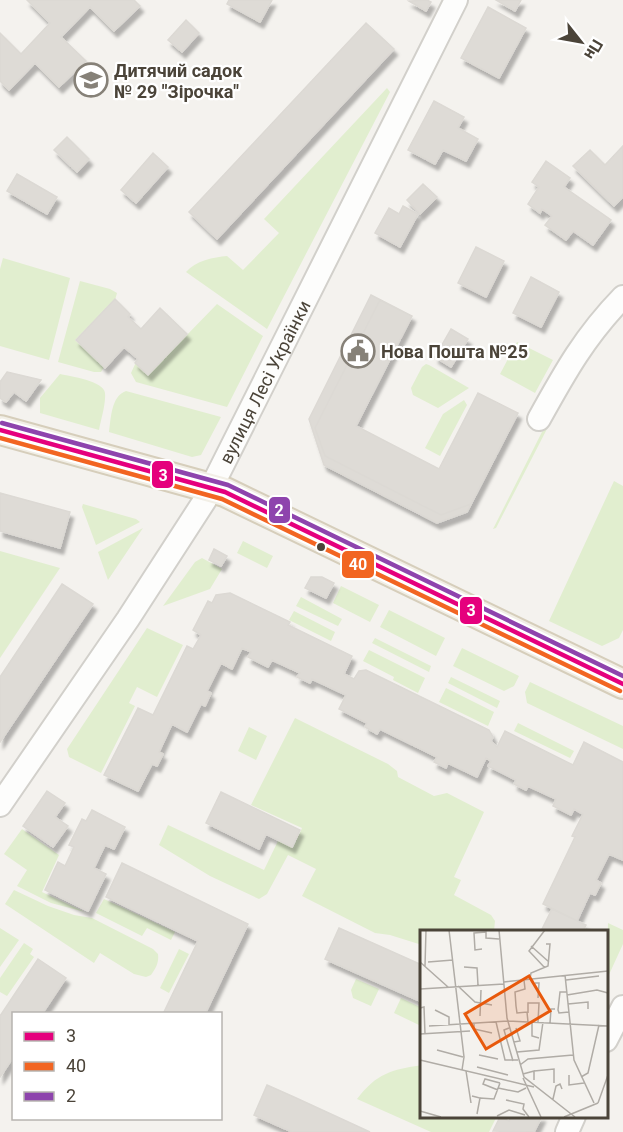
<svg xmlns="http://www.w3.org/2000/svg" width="623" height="1132" font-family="Roboto,sans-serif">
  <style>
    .green { fill: #e1eecf }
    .building { fill: #dedbd6; stroke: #dcd9d4; stroke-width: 1.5; filter: url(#shadow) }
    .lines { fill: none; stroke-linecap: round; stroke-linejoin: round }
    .minor-casing { stroke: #d2d0cb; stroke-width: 26 }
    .major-casing { stroke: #d6cebb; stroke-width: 32 }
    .minor { stroke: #fdfdfc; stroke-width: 22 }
    .major { stroke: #f2efe6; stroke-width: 28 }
    .bus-1-casing { stroke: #fff; stroke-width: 9 }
    .bus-2-casing { stroke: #fff; stroke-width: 9 }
    .bus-3-casing { stroke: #fff; stroke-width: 9 }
    .bus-1 { stroke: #e5007d; stroke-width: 4.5 }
    .bus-2 { stroke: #f26522; stroke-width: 4.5 }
    .bus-3 { stroke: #8e44ad; stroke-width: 4.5 }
    .bus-dot { fill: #4b4439; stroke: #fff; stroke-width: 2 }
    .labels { text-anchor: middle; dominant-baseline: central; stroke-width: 4.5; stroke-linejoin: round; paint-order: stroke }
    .poi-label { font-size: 18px; font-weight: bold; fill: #4b4439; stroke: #fff; text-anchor: start }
    .street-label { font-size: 18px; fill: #4b4439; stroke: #fff }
    .inset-road { fill: none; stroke: #b0aca6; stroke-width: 1.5 }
    .view { fill: #e8590c; fill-opacity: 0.15; stroke: #e8590c; stroke-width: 3 }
    .inset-edge { fill: none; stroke: #4b4439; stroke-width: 3 }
    .line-badge { stroke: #fff; stroke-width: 2 }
    .badge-label { font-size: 16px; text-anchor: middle; font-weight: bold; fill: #fff }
  </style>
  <defs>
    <filter id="shadow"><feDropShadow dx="3.5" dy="6" stdDeviation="1.5" flood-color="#0004"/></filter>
  </defs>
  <rect width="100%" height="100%" fill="#f4f2ee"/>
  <path class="green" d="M387 88 390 92 267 329 186 272C195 261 214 257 227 256L243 270 279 233 264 219Z
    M3 258 70 278 49 360 0 346V269Z
    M80 281 110 289 117 293 115 300 75 340 104 367 101 372H94L58 362Z
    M217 304 263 336 227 407 136 382 131 373 137 360 151 372Z
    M517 342 553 360 535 393 500 374Z
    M426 364 429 365 469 388 438 408 413 395 411 388 422 367Z
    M60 374C70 376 104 381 105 393 106 404 101 419 99 430L40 413V398Z
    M126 391 221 417 201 455 192 457 109 432C111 419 111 396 126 391Z
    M464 400 467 405 440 456 425 448 443 414Z
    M546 424 549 425 496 528 493 529Z
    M614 481 623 486V630L619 638 602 646 549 621Z
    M83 504 136 519 140 522 96 545 82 507Z
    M143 528 108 580 98 552Z
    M243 541 273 556 267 568 237 553Z
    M0 551 60 568 0 658Z
    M202 558 222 569 210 589 163 606 195 562Z
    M341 586 379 605 370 622 333 603Z
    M301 597 342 619 338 626 296 606Z
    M389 610 445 638 436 656 380 627Z
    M294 611 335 632 331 641 289 620Z
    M147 628 183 645 157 697 137 687 129 703 135 706 101 773 69 757 67 749Z
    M375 638 431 666 429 672 372 643Z
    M462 648 519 676 514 686 504 691 453 666Z
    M369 650 425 678 418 693 393 680 394 677 363 661Z
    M451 677 500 701 497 708 448 683Z
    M530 682 623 726V749L527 703 525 692Z
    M446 688 494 712 488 726 439 702Z
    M295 718 388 764 397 771 398 777 434 796 447 793 484 812 454 877 461 880 454 895 491 915 495 921 494 931H422V945L390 935 375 933 302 896 316 869 288 855 267 894 259 899 210 876 159 845 168 825 264 870 278 841 293 848 302 828 251 805Z
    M518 723 574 751 570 758 514 731Z
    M249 727 267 736 256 760 238 751Z
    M22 829 59 855 42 892 85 912 51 903 17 886 27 870 4 854Z
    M14 890 48 906 74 915 92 918 153 949 158 954C159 963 156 968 151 975L146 977 134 974 100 953 94 963 5 904Z
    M104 899 175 932 171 940 147 928 142 936 96 913Z
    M608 923 623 930V944L607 979Z
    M0 928 19 940 0 967Z
    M24 943 33 949 30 954 34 957 7 996 0 992V978Z
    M179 949 189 954 169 993 160 988Z
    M356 979 379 989 371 1006 353 998 351 990Z
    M401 998 422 1008V1019L419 1025 394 1013Z
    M422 1065V1116H497L489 1132H431L357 1099C377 1073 391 1070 422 1065Z"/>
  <path class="building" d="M27 0H134L140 6 114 31 90 7 61 37 86 61 59 87 35 63 9 90 0 81V33L21 54 50 23Z
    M229 0H272L260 22 227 4Z
    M427 0 431 2 426 11 409 1Z
    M496 0H521L515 11Z
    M488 7 526 28 499 78 461 58Z
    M186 20 199 33 182 52 168 40Z
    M366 23 394 49 217 239 189 212Z
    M434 101 464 117 458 128 478 139 466 161 443 150 435 164 408 150Z
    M67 137 89 159 77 172 54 150Z
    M623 146V197L614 206 573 166 590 150 605 165Z
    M153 153 168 167 136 203 121 190Z
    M546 161 570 178 564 187 611 220 593 245 573 231 566 240 545 225 552 216 542 209 540 213 528 204 539 187 532 182Z
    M17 174 57 197 47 214 7 191Z
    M423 184 437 197 420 214 407 200Z
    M403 206 418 214 400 247 375 233 389 208 399 214Z
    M476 247 504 261 486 297 458 283Z
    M531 277 559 292 541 327 513 313Z
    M371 295 412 316 356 426 439 469 478 393 518 413 467 512 437 523 324 465 309 419Z
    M115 299 130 314 128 317 141 329 160 308 187 334 148 375 135 363 138 359 124 347 105 368 76 340Z
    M380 300 412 316 356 426 439 469 478 393 518 413 471 504 441 515 325 456 315 428Z
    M451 329 468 339 451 367 435 357Z
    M7 372 41 380 26 401 14 392 6 402 0 398V382Z
    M0 493 70 512 60 548 0 531Z
    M214 549 227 556 221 566 209 560Z
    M311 577H322L334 583 326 598 305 588Z
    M62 584 93 604 0 742V677Z
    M230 593 290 622 288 625 352 656 344 674 354 679 359 671 366 670 489 730 493 737 491 741 497 747 505 731 573 765 584 742 623 762V860L609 854 596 880 601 883 595 895 590 893 577 921 543 904 575 837 572 836 583 814 574 809 571 815 553 806 556 799 528 786 526 790 514 784 516 780 488 766 491 761 486 758 477 777 448 763 446 768 434 762 437 757 380 729 377 734 365 727 367 723 339 709 346 695 312 679 310 683 297 677 300 673 272 660 268 667 248 657 251 652 242 648 232 669 221 663 207 691 211 693 205 706 201 704 187 732 172 724 159 752 163 754 157 766 152 764 138 791 104 775 138 708 153 715 187 646 193 649 201 635 193 630 208 601 212 603 216 595Z
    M47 791 65 803 55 817 68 826 53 847 23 826Z
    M221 792 300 830 292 847 266 834 259 849 206 823Z
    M92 810 125 827 114 849 105 845 94 868 106 874 88 911 45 890 58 862 65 866 74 847 69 845 82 819 86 821Z
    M122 863 248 924 205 1014H163L198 941 106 897Z
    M552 909 586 925 583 931H541Z
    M339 928 422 965V1002L325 959Z
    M38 959 66 978 42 1014H14V1056L0 1077V1016Z
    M267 1085 294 1097 370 1132H292L254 1115Z
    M512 1116H542L534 1132 493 1131 500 1117 509 1121Z"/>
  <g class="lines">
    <g class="minor-casing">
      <g id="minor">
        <path d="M539 419C565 372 585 336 623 297"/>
        <path id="s1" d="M0 805 128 619 205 500 456 0"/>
        <path d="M606 1040 623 1007"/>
        <path d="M567 1132 574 1116"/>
      </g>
    </g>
    <g class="major-casing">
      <path id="major" d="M0 430 225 492 623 684"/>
    </g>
    <use href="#minor" class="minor"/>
    <use href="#major" class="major"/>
    <g class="bus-1-casing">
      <path id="bus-1" d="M0 430 225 492 623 684"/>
    </g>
    <g class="bus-2-casing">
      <path id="bus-2" d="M0 438 222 499 620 691"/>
    </g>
    <g class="bus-3-casing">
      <path id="bus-3" d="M2 423 228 485 623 676"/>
    </g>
    <use href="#bus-1" class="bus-1"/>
    <use href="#bus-2" class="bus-2"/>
    <use href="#bus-3" class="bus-3"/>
  </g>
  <defs>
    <g id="school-ring" transform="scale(1.725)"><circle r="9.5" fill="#fff" stroke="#868178" stroke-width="1.5"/><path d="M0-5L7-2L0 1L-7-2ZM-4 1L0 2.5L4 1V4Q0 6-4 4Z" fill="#868178"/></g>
    <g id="civic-ring" transform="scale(1.725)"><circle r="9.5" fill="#fff" stroke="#868178" stroke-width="1.5"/><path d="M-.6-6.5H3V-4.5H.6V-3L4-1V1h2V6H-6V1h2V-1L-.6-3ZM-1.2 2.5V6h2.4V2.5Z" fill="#868178"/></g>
  </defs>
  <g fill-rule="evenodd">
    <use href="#school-ring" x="91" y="80"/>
    <use href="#civic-ring" x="358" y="351"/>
  </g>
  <circle class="bus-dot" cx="321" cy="547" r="5"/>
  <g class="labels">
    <g class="poi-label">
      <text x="114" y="70">Дитячий садок<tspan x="114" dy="21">№ 29 "Зірочка"</tspan></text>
      <text x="381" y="351">Нова Пошта №25</text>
    </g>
    <g class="street-label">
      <text stroke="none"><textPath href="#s1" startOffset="500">вулиця Лесі Українки</textPath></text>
    </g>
  </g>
  <g transform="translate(420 930)">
    <rect width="188" height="188" fill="#f4f2ee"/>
    <path class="inset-road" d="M29 0 44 127 42 140M79 0 87 88 104 147 155 187M111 16 129 32M62 19 55 20 54 3 66 2V8L79 9M0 32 28 57M8 32 33 30M5 36 6 0M44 37 57 38 58 55M125 38 109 21 125 0M145 45 154 130 174 173M110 49 111 43 128 36 130 14H126M104 50 105 59 95 62 96 76 97 83 107 82 108 92M146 50 179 46M84 52 188 41M115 53H119L118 68M38 56 55 72 72 75M0 59 84 54M147 62H140L138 80 139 83 149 82M147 65 177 60 188 63M148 74 168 72V79M0 78 4 77 5 104M15 80 29 87V95M108 83V73H119L118 92M60 86 61 60M76 92 85 130H98M112 92V106L119 108M54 93V99L72 103M130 93 131 79H135M9 96 88 91 188 96M89 98 84 100 93 131M0 104 50 101M94 112 100 111 96 98M17 120 43 127M97 122 119 120 123 92M59 125 78 129M0 130 114 157M100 135 108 129 153 125M57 137 88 145M46 141 51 173M114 141 134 139V153M103 144 114 141V150M149 145V155L164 153M161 147 168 143 179 95M103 148 121 187M78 158 98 162 106 158M78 160 63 154 65 149 80 153M52 166 60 168 57 184M60 168 74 169 80 153M133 169 136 156 140 154 142 159M86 170 104 174 103 179 109 187M178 173 188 145M0 181 21 187M77 186 89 180 105 185M144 187 178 173"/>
    <path class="view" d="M109 46 130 81 66 119 45 84Z"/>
    <rect width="188" height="188" class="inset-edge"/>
  </g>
  <g class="line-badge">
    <rect x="151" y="460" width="23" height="29" rx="6" fill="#e5007d"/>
    <rect x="268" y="496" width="23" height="28" rx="6" fill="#8e44ad"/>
    <rect x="341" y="550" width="34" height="29" rx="6" fill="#f26522"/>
    <rect x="459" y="596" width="24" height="29" rx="6" fill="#e5007d"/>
  </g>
  <g class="badge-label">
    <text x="163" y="481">3</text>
    <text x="279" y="516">2</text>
    <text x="358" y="570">40</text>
    <text x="471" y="616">3</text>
  </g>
  <rect x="12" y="1012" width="210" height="108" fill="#ffffff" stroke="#b7b4b0" stroke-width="1.5"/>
  <rect x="24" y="1032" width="30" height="9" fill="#e5007d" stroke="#b7b4b0" stroke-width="1.5"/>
  <text x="66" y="1042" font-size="18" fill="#4b4439">3</text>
  <rect x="24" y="1062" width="30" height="9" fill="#f26522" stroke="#b7b4b0" stroke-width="1.5"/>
  <text x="66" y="1072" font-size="18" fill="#4b4439">40</text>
  <rect x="24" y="1092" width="30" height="9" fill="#8e44ad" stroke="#b7b4b0" stroke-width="1.5"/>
  <text x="66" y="1102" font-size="18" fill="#4b4439">2</text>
  <g transform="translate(581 42) rotate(121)" stroke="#ffffff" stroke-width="4.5" paint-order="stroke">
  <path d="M0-4.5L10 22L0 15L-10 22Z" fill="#4b4439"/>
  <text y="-9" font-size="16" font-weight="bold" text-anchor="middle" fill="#4b4439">Пн</text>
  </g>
</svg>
